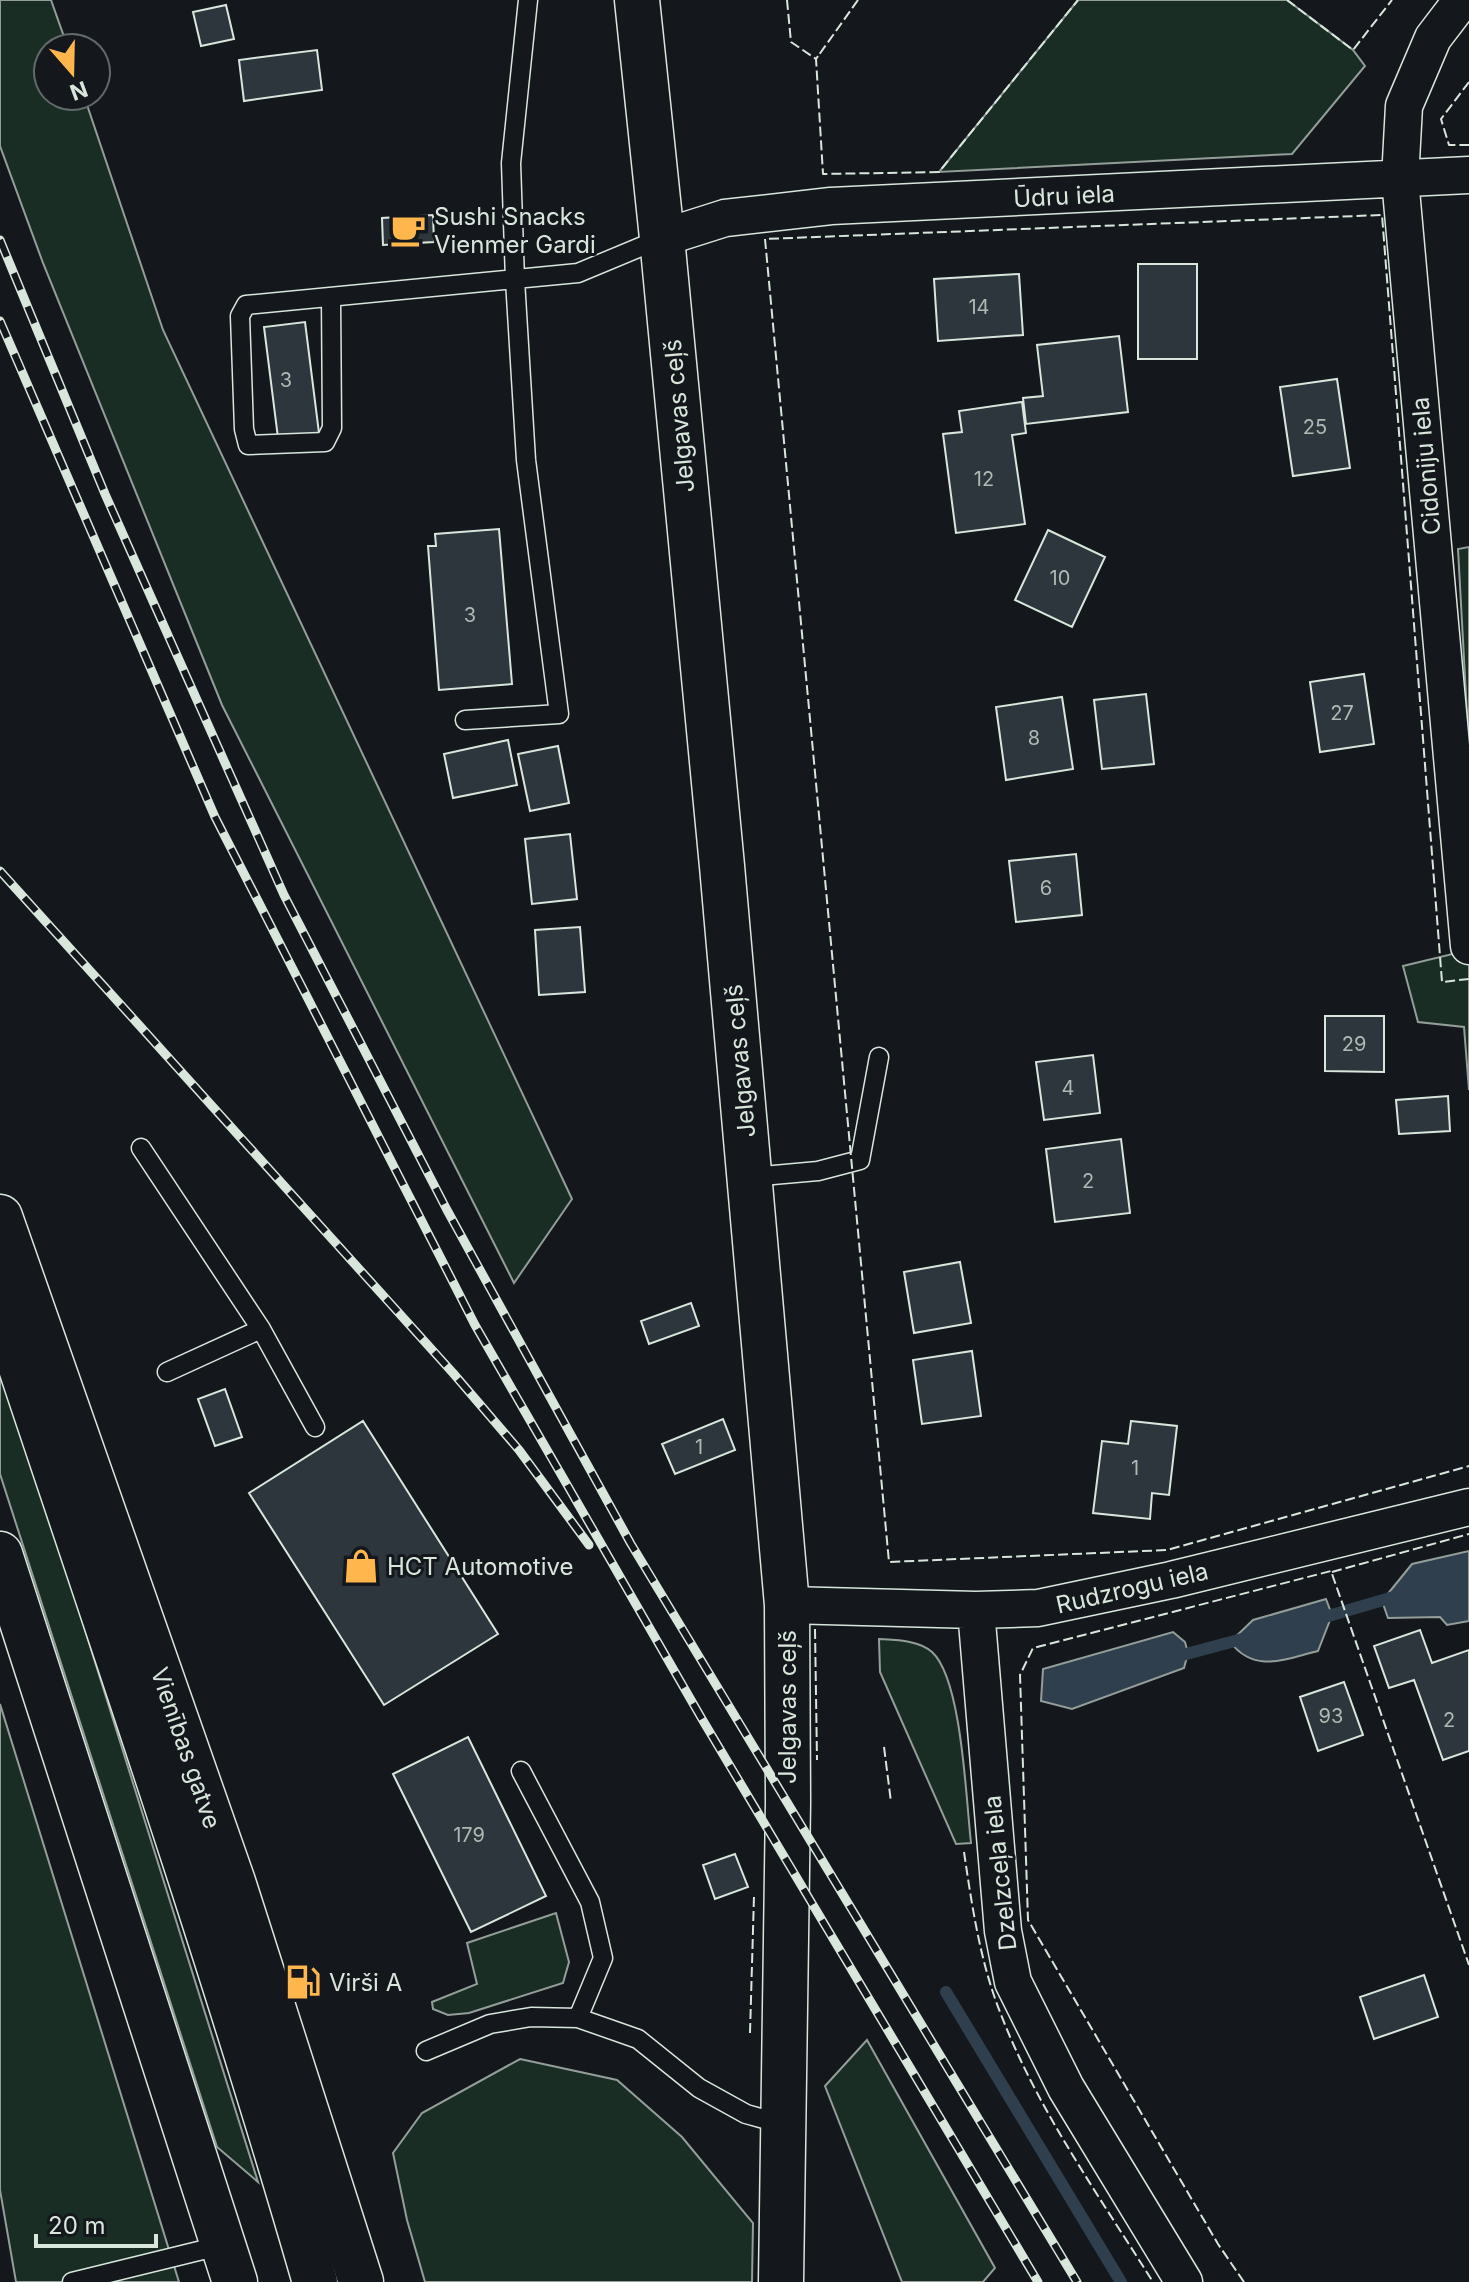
<svg xmlns="http://www.w3.org/2000/svg" width="1469" height="2282" font-family="Inter,sans-serif">
  <style>
    .green { fill: #1a2d24; stroke: #939e99; stroke-width: 2 }
    .water { fill: #2f3f4d; stroke: #939e99; stroke-width: 2 }
    .lines { fill: none; stroke-linecap: round; stroke-linejoin: round }
    .stream { stroke: #2f3f4d; stroke-width: 12 }
    .building { fill: #2c363c; stroke: #d8e6dc; stroke-width: 2 }
    .lane-casing { stroke: #d8e6dc; stroke-width: 21 }
    .street-casing { stroke: #d8e6dc; stroke-width: 39 }
    .secondary-casing { stroke: #d8e6dc; stroke-width: 47 }
    .highway-casing { stroke: #d8e6dc; stroke-width: 47 }
    .lane { stroke: #14181c; stroke-width: 18 }
    .street { stroke: #14181c; stroke-width: 36 }
    .secondary { stroke: #14181c; stroke-width: 44 }
    .highway { stroke: #14181c; stroke-width: 44 }
    .rail-casing { stroke: #d8e6dc; stroke-width: 9 }
    .rail { stroke: #14181c; stroke-width: 6; stroke-dasharray: 18; stroke-linecap: butt }
    .fence { stroke: #d8e6dc; stroke-width: 2; stroke-dasharray: 10 4; stroke-linecap: butt }
    .labels { text-anchor: middle; dominant-baseline: central; stroke-width: 6; stroke-linejoin: round; paint-order: stroke }
    .number-label { font-size: 20px; fill: #adbab4 }
    .street-label { font-size: 24px; fill: #d8e6dc; stroke: #14181c }
    .poi-label { font-size: 24px; fill: #d8e6dc; stroke: #14181c; text-anchor: start }
  </style>
  <rect width="100%" height="100%" fill="#14181c"/>
  <path class="green" d="M0 0H51L68 48H48V96H84L163 330 572 1199 514 1283 222 705 43 263 0 146Z
    M1078 0H1287L1353 50 1365 66 1292 154 939 172Z
    M1469 547V750L1458 549Z
    M1469 950V1090L1464 1027 1418 1022 1403 966Z
    M0 1363 28 1448 258 2182 217 2147 0 1474Z
    M879 1639C895 1640 919 1640 932 1652 962 1679 966 1800 971 1843L956 1844 880 1672Z
    M0 1704 179 2282H16L0 2190Z
    M556 1913 569 1962 563 1983 469 2013 448 2015 433 2009 432 2002 477 1984 467 1943Z
    M867 2040 995 2268 983 2282H902L825 2086Z
    M520 2059 617 2080 682 2137 753 2223 752 2282H425L407 2220 393 2153 422 2113Z"/>
  <path class="water" d="M1469 1551V1621L1447 1625 1440 1617 1388 1618 1382 1601 1412 1564Z
    M1326 1599 1332 1615 1318 1651C1285 1659 1255 1674 1230 1642L1253 1620Z
    M1173 1632 1185 1642 1188 1653 1184 1668 1072 1709 1041 1701 1043 1669Z"/>
  <g class="lines">
    <path class="stream" d="M1318 1619 1397 1596
      M1175 1657 1246 1638
      M946 1992 1121 2282"/>
  </g>
  <path class="building" d="M226 5 234 39 201 46 193 12Z
    M317 50 322 90 244 101 239 60Z
    M433 215 434 242 383 245 382 218Z
    M1138 264H1197V359H1138Z
    M1019 274 1023 335 938 341 934 279Z
    M305 322 319 433 278 438 264 327Z
    M1119 336 1128 412 1026 424 1023 398 1043 396 1037 345Z
    M1337 379 1350 468 1293 476 1280 387Z
    M1022 402 1026 433 1012 435 1025 524 956 533 943 434 962 432 959 411Z
    M499 529 512 684 439 690 428 546H436L435 534Z
    M1048 530 1105 557 1072 627 1015 600Z
    M1364 674 1374 744 1320 752 1310 682Z
    M1146 694 1154 764 1102 769 1094 700Z
    M1062 697 1073 769 1006 780 996 707Z
    M508 740 517 785 453 798 444 754Z
    M558 746 569 803 530 811 518 754Z
    M570 834 577 899 532 904 525 839Z
    M1076 854 1082 915 1016 922 1009 861Z
    M580 927 585 992 539 995 535 930Z
    M1325 1016H1384V1072L1325 1071Z
    M1093 1055 1100 1113 1044 1120 1036 1062Z
    M1448 1096 1450 1131 1399 1134 1396 1100Z
    M1121 1139 1130 1213 1055 1222 1046 1149Z
    M960 1262 971 1323 914 1333 904 1272Z
    M691 1303 699 1326 649 1344 641 1321Z
    M972 1351 981 1416 922 1424 913 1360Z
    M225 1389 242 1437 215 1446 198 1399Z
    M723 1419 735 1450 675 1474 662 1444Z
    M363 1421 498 1634 384 1705 249 1493Z
    M1131 1421 1177 1426 1169 1495 1152 1493 1150 1519 1093 1513 1102 1441 1128 1444Z
    M1420 1630 1432 1663 1469 1650V1751L1443 1760 1414 1680 1389 1688 1374 1646Z
    M1344 1682 1363 1735 1318 1751 1300 1697Z
    M468 1737 546 1896 471 1932 393 1774Z
    M735 1854 748 1887 715 1899 703 1865Z
    M1424 1975 1438 2017 1374 2039 1360 1997Z"/>
  <g class="lines">
    <g class="lane-casing">
      <path id="lane" d="M331 297 332 428 325 442 248 445 244 429 240 316 246 305 578 273 662 238
        M465 720 559 714 526 460 515 280 511 163 528 0
        M141 1148 261 1329 315 1427
        M751 1177 818 1171 860 1160 879 1057
        M167 1372 261 1329
        M521 1771 590 1902 603 1958 578 2018
        M426 2051 490 2024 531 2017 578 2018 638 2039 699 2088 746 2114 782 2124
        M72 2282 223 2245"/>
    </g>
    <g class="street-casing">
      <path id="street" d="M1462 0 1433 38 1404 106 1400 179 1469 946
        M662 238 725 218 831 206 1469 175
        M787 1605 976 1610 1038 1608 1171 1580 1469 1507
        M976 1610 1003 1931 1013 1982 1066 2088 1184 2282"/>
    </g>
    <g class="secondary-casing">
      <path id="secondary" d="M637 0 662 238 722 866 787 1605 788 1802 781 2282
        M0 1217 233 1882 361 2282"/>
    </g>
    <g class="highway-casing">
      <path id="highway" d="M0 1305C108 1630 220 1953 315 2282
        M0 1554 235 2282"/>
    </g>
    <use href="#lane" class="lane"/>
    <use href="#street" class="street"/>
    <use href="#secondary" class="secondary"/>
    <use href="#highway" class="highway"/>
    <g class="rail-casing">
      <path id="rail" d="M0 240 105 494 284 895 447 1210 631 1544 1077 2282
        M0 321 215 817 475 1325 702 1719 1038 2282
        M0 871 453 1373 519 1450 589 1545"/>
    </g>
    <use href="#rail" class="rail"/>
    <path class="fence" d="M787 0 791 42 816 59 818 56
      M858 0 816 59 823 174 939 172 1078 0
      M1287 0 1353 50 1392 0
      M1469 82 1441 119 1449 145H1469
      M1469 979 1442 982 1382 215 765 239 889 1562 1167 1550 1469 1466
      M1332 1572 1469 1534
      M815 1629 817 1760
      M884 1747 891 1802
      M964 1852C972 1906 980 1961 1000 2012 1036 2107 1099 2196 1153 2282
      M750 2033 754 1896
      M1244 2282 1218 2244 1028 1920 1020 1675 1033 1648 1331 1571 1469 1965"/>
  </g>
  <defs>
    <g id="cafe-bare" transform="scale(2.76)"><path d="M-5.5-4.5H6V0H3Q3 3.5 0 3.5H-2.5Q-5.5 3.5-5.5 0ZM3-3.2v2h1.7v-2ZM-6 4.5H4V6H-6Z" fill="#ffb74d" stroke="#14181c" stroke-width="2.5" paint-order="stroke"/></g>
    <g id="shop-bare" transform="scale(2.76)"><path d="M-5-2.5h2.3a2.7 3.5 0 0 1 5.4 0H5L5.5 6h-11ZM-1.5-2.5h3a1.5 2.3 0 0 0-3 0Z" fill="#ffb74d" stroke="#14181c" stroke-width="2.5" paint-order="stroke"/></g>
    <g id="fuel-bare" transform="scale(2.76)"><path d="M-5.5-6h7V0h2V4h1.3V-2.5L3-4.5l.8-.8L6-3V5H2.5V1h-1V6h-7ZM-4.2-4.7v3.2H.2V-4.7Z" fill="#ffb74d" stroke="#14181c" stroke-width="2.5" paint-order="stroke"/></g>
  </defs>
  <g fill-rule="evenodd">
    <use href="#cafe-bare" x="408" y="230"/>
    <use href="#shop-bare" x="361" y="1566"/>
    <use href="#fuel-bare" x="303" y="1982"/>
  </g>
  <g class="labels">
    <g class="number-label">
      <text x="979" y="307">14</text>
      <text x="286" y="380">3</text>
      <text x="1315" y="427">25</text>
      <text x="984" y="479">12</text>
      <text x="1060" y="578">10</text>
      <text x="470" y="615">3</text>
      <text x="1342" y="713">27</text>
      <text x="1034" y="738">8</text>
      <text x="1046" y="888">6</text>
      <text x="1354" y="1044">29</text>
      <text x="1068" y="1088">4</text>
      <text x="1088" y="1181">2</text>
      <text x="699" y="1447">1</text>
      <text x="1135" y="1468">1</text>
      <text x="1331" y="1716">93</text>
      <text x="1449" y="1720">2</text>
      <text x="469" y="1835">179</text>
    </g>
    <g class="street-label">
      <text transform="translate(1064 196) rotate(-3)">Ūdru iela</text>
      <text transform="translate(679 416) rotate(-95)">Jelgavas ceļš</text>
      <text transform="translate(1426 466) rotate(-95)">Cidoniju iela</text>
      <text transform="translate(740 1061) rotate(-95)">Jelgavas ceļš</text>
      <text transform="translate(1132 1588) rotate(-13)">Rudzrogu iela</text>
      <text transform="translate(787 1707) rotate(-90)">Jelgavas ceļš</text>
      <text transform="translate(186 1748) rotate(71)">Vienības gatve</text>
      <text transform="translate(1000 1873) rotate(-96)">Dzelzceļa iela</text>
    </g>
    <g class="poi-label">
      <text x="434" y="216">Sushi Snacks<tspan x="434" dy="28">Vienmer Gardi</tspan></text>
      <text x="387" y="1566">HCT Automotive</text>
      <text x="329" y="1982">Virši A</text>
    </g>
  </g>
  <g transform="translate(72 72) rotate(160)"><circle r="38" fill="#14181c" stroke="#626a69" stroke-width="2"/>
  <path d="M0-6L14 30L0 20L-14 30Z" fill="#ffb74d"/>
  <text y="-12" font-size="22" font-weight="bold" text-anchor="middle" fill="#d8e6dc">N</text>
  </g>
  <path d="M36 2234v12h120v-12" fill="none" stroke="#d8e6dc" stroke-width="4"/>
  <text x="48" y="2234" font-size="24" fill="#d8e6dc" stroke="#14181c" stroke-width="6" paint-order="stroke">20 m</text>
</svg>
